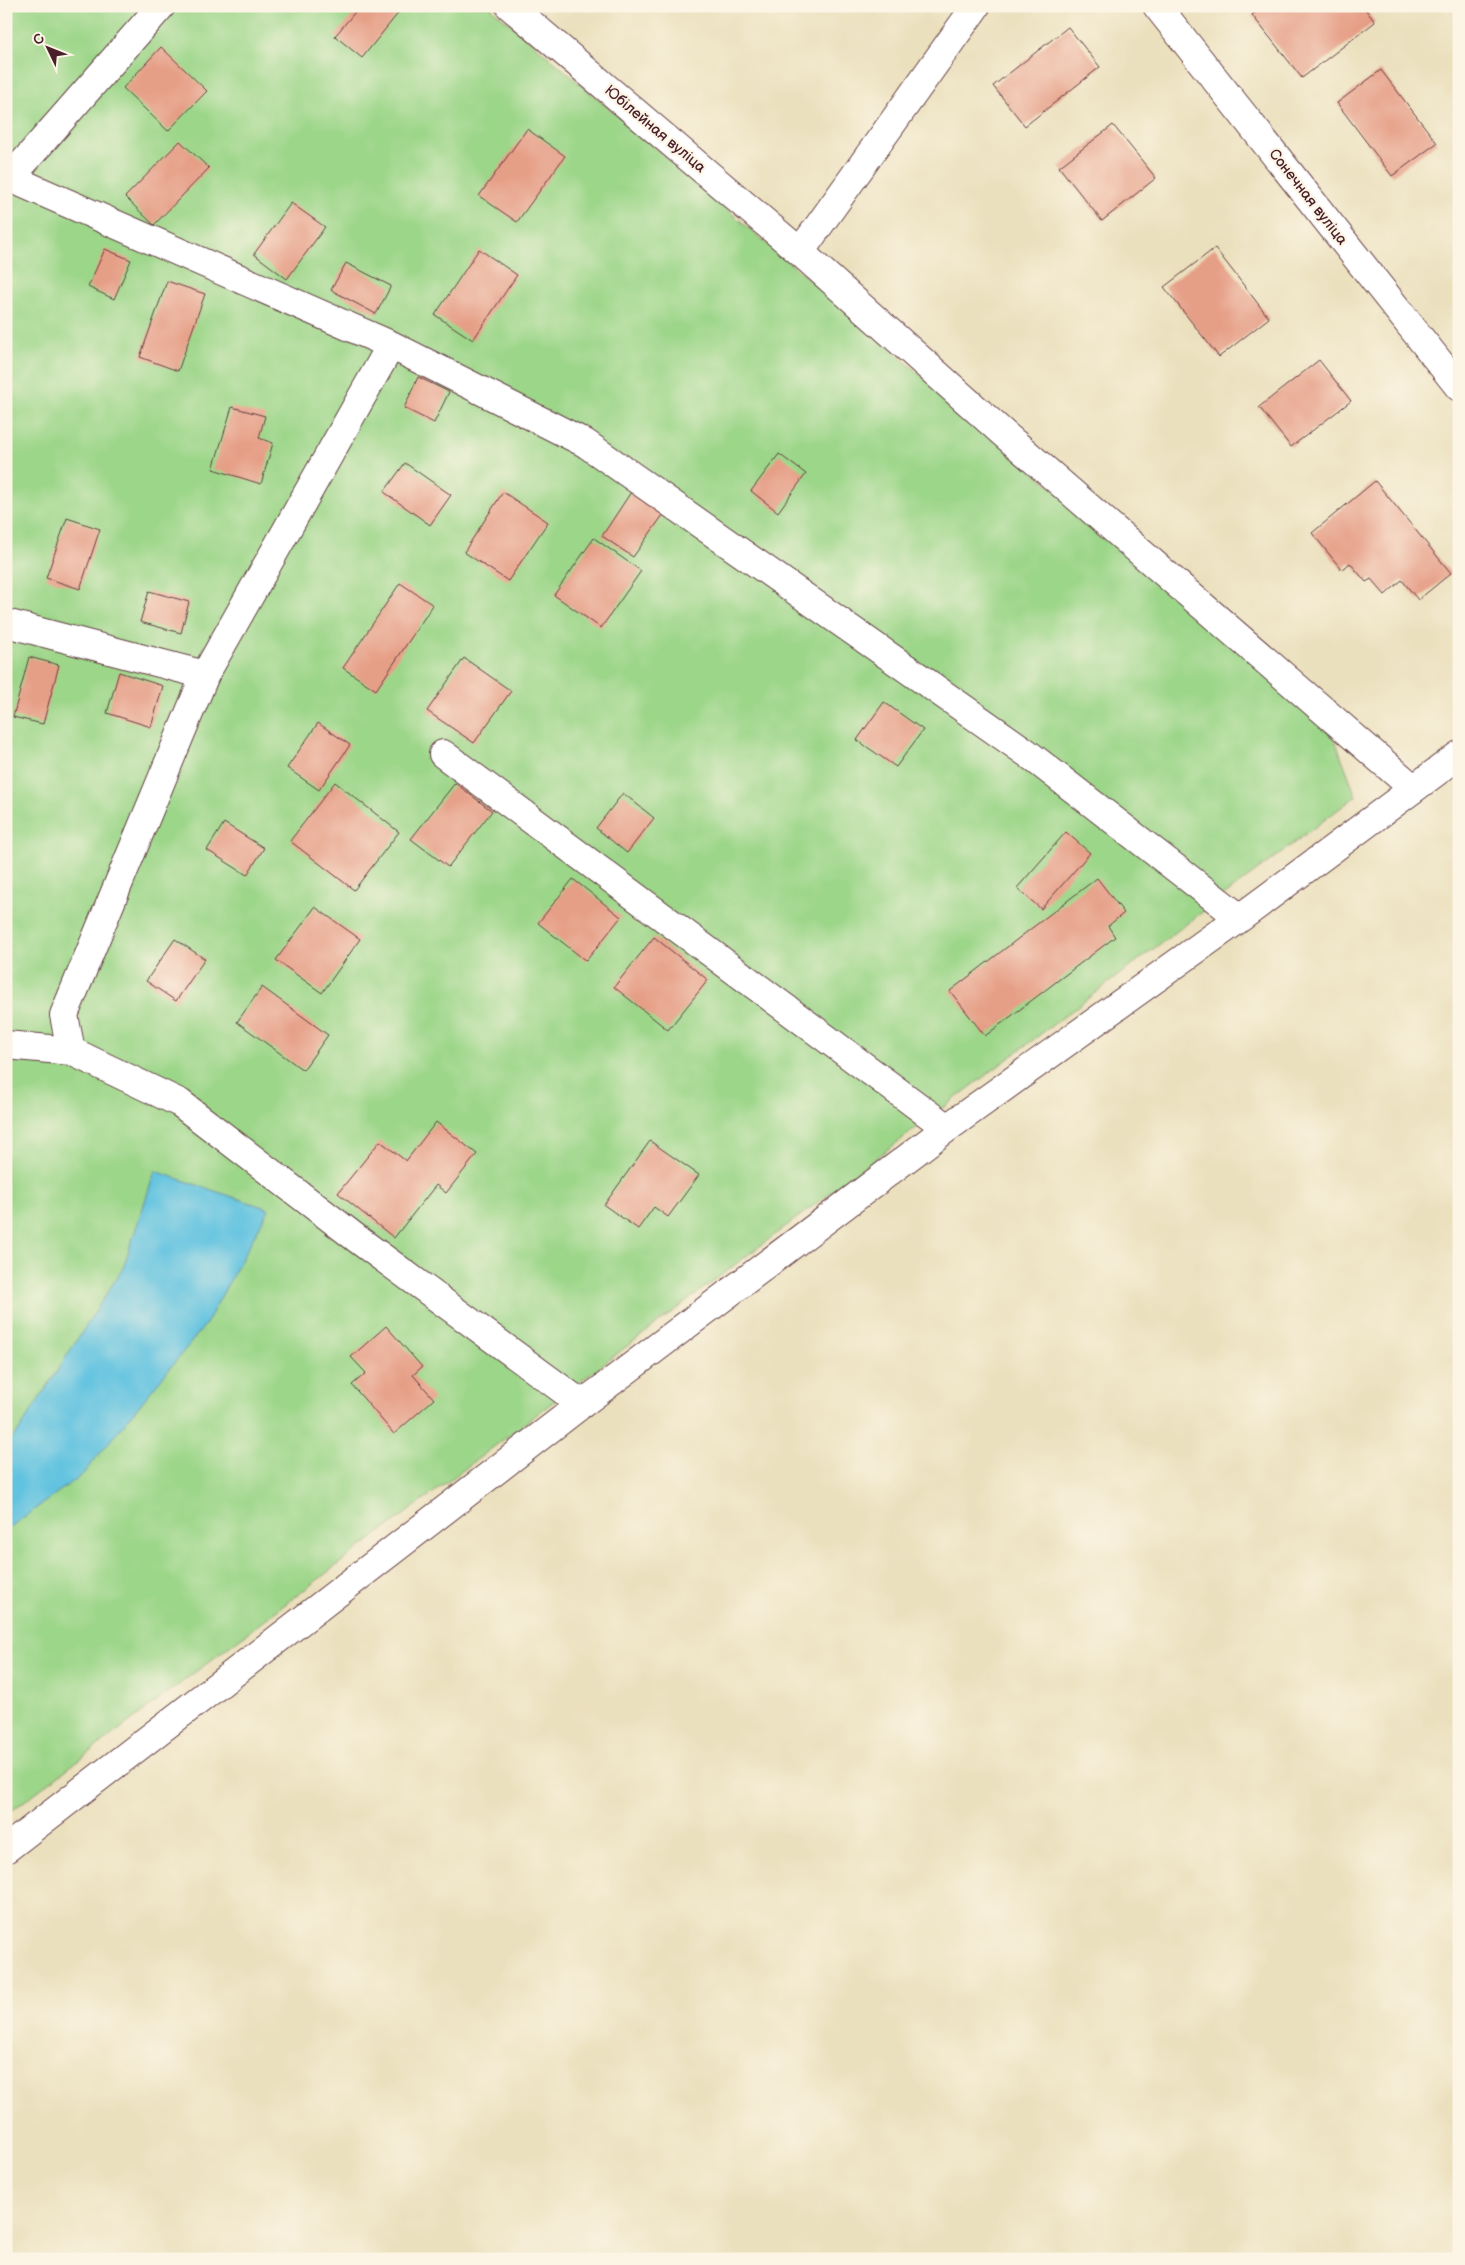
<svg xmlns="http://www.w3.org/2000/svg" width="1465" height="2265" font-family="'Balsamiq Sans',sans-serif">
  <style>
    .green { fill: #9cd689; stroke: #737a5a }
    .water { fill: #62c3e0; stroke: #567186 }
    .building { fill: #e69f87 }
    .lines { fill: none; stroke-linecap: round; stroke-linejoin: round }
    .minor-casing { stroke: #623c41; stroke-width: 30 }
    .minor { stroke: #fff; stroke-width: 28 }
    .labels { text-anchor: middle; dominant-baseline: central; stroke-width: 4.5; stroke-linejoin: round; paint-order: stroke }
    .street-label { font-size: 15px; fill: #4a1f2b; stroke: #fcf5e5 }
  </style>
  <rect width="100%" height="100%" fill="#fcf5e5"/>
  <filter id="ink" filterUnits="userSpaceOnUse"><feTurbulence type="fractalNoise" baseFrequency=".02" numOctaves="2"/><feDisplacementMap in="SourceGraphic" scale="10" xChannelSelector="R" yChannelSelector="G"/><feConvolveMatrix kernelMatrix="1 2 1 2 8 2 1 2 1" color-interpolation-filters="sRGB"/></filter>
  <filter id="wash" filterUnits="userSpaceOnUse"><feTurbulence type="fractalNoise" baseFrequency=".0096" numOctaves="4" result="noise"/><feDisplacementMap in="SourceGraphic" scale="20" xChannelSelector="R" yChannelSelector="G"/><feGaussianBlur stdDeviation="1.12" result="paint"/><feColorMatrix in="noise" values="0 0 0 0 0 0 0 0 0 0 0 0 0 0 0 0 0 1.4 0 .05"/><feComposite in="paint" operator="in"/></filter>
  <g filter="url(#wash)">
    <rect width="100%" height="100%" fill="#ebe0bd"/>
    <path class="green" d="M6 6H489L1329 724 1356 796 6 1815Z"/>
    <path class="water" d="M155 1171 269 1209 206 1324 83 1474 6 1530V1444L18 1432 123 1268Z"/>
    <g id="blocks">
      <path class="building" d="M360 6H404L362 58 335 36Z
        M1263 6H1363L1375 22 1302 78 1252 15Z
        M1068 27 1100 67 1025 126 993 86Z
        M161 47 207 91 168 131 123 88Z
        M1381 70 1437 143 1392 176 1337 103Z
        M1113 125 1156 178 1102 221 1059 167Z
        M527 129 565 156 517 222 479 196Z
        M180 141 209 168 154 225 125 197Z
        M291 203 325 227 287 279 254 254Z
        M1215 248 1269 318 1219 357 1164 287Z
        M105 249 131 260 114 299 88 287Z
        M479 249 517 275 473 340 435 315Z
        M346 263 391 286 376 314 331 290Z
        M167 281 205 294 178 371 140 357Z
        M1319 360 1351 401 1291 447 1259 407Z
        M418 377 449 392 434 423 404 408Z
        M232 407 265 416 259 438 273 443 261 484 213 469Z
        M779 454 806 474 778 512 751 491Z
        M405 463 451 495 430 525 384 492Z
        M1375 481 1451 573 1418 600 1402 580 1385 595 1371 579 1366 582 1350 563 1342 570 1312 533Z
        M503 492 548 522 508 581 464 552Z
        M631 492 663 515 633 557 602 536Z
        M67 518 100 529 80 589 46 578Z
        M594 538 641 571 601 628 554 595Z
        M400 583 433 605 376 690 343 668Z
        M149 591 189 602 181 633 140 622Z
        M29 657 59 665 43 724 13 717Z
        M464 658 511 691 474 743 427 711Z
        M119 672 163 686 151 727 107 713Z
        M884 702 923 730 896 767 857 740Z
        M318 723 350 745 319 790 287 768Z
        M335 782 399 832 354 890 290 841Z
        M455 783 492 811 448 867 411 839Z
        M623 793 654 818 627 853 596 828Z
        M224 823 264 848 247 875 207 850Z
        M1066 832 1090 853 1041 909 1017 888Z
        M1097 878 1124 913 1108 926 1115 937 985 1036 950 991Z
        M573 879 621 917 586 961 538 923Z
        M315 907 360 939 322 993 276 960Z
        M654 937 708 980 668 1030 614 987Z
        M175 939 205 959 176 1001 146 981Z
        M262 987 328 1035 303 1070 237 1022Z
        M436 1122 477 1154 446 1193 436 1185 394 1238 338 1193 380 1141 406 1161Z
        M650 1141 699 1175 668 1217 654 1207 638 1229 604 1205Z
        M386 1326 422 1367 413 1375 434 1399 394 1434 352 1385 366 1373 351 1357Z"/>
    </g>
  </g>
  <g filter="url(#ink)">
    <use href="#blocks" fill-opacity="0" stroke="#623c41" stroke-width="1"/>
    <g class="lines">
      <g class="minor-casing">
        <path id="minor" d="M161 6 10 178 391 345 585 443 1027 753 1240 918
          M510 6 800 252 1004 434 1413 788
          M1157 6 1459 387
          M800 252 976 6
          M6 623 205 675
          M443 754 947 1128
          M6 1045 71 1051 180 1103 360 1241 582 1404
          M71 1051 64 1015 205 675 391 345
          M6 1849 582 1404 947 1128 1240 918 1459 755"/>
      </g>
      <use href="#minor" class="minor"/>
    </g>
  </g>
  <g class="labels">
    <g class="street-label">
      <text transform="translate(655 129) rotate(40)">Юбілейная вуліца</text>
      <text transform="translate(1308 197) rotate(52)">Сонечная вуліца</text>
    </g>
  </g>
  <rect width="1465" height="2265" fill="none" stroke="#fcf5e5" stroke-width="25"/>
  <g transform="translate(48 48) rotate(313)" stroke="#fcf5e5" stroke-width="4" paint-order="stroke">
  <path d="M0-4L9 19L0 12L-9 19Z" fill="#4a1f2b"/>
  <text y="-8" font-size="14" font-weight="bold" text-anchor="middle" fill="#4a1f2b">С</text>
  </g>
</svg>
